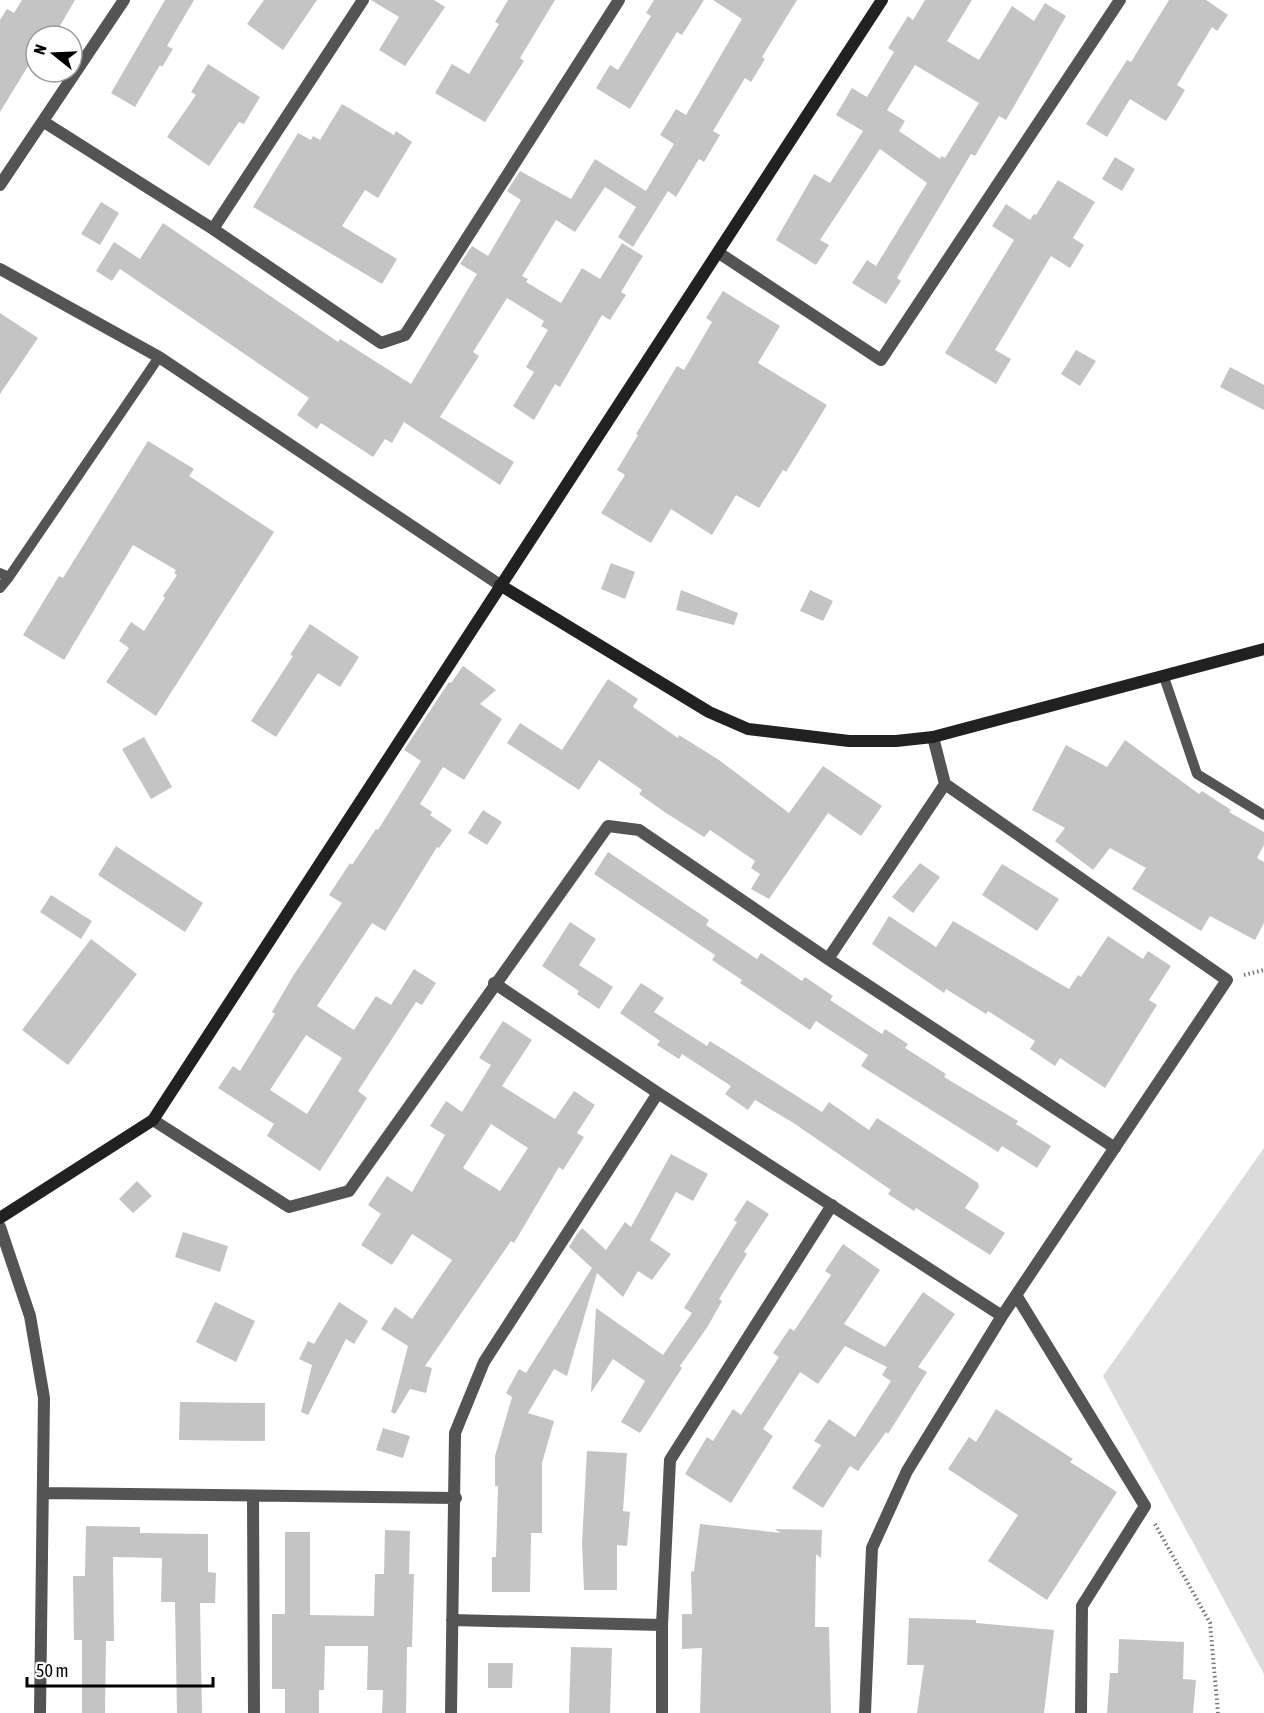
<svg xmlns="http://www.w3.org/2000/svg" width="1264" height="1713" font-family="'Asap Condensed',sans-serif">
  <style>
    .green { fill: #dbdbdb }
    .building { fill: #c4c4c4; fill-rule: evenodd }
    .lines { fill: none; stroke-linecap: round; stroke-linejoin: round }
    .path { stroke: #767676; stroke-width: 4; stroke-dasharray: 1.5 3; stroke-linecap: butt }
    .lane { stroke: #545454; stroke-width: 10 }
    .street { stroke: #545454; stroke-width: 12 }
    .secondary { stroke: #212121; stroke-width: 12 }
  </style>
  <rect width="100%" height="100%" fill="#fff"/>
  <path class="green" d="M1264 1148V1674L1103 1376Z"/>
  <path class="building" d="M22 0H75L54 36H36V53L0 112V20L7 9 14 13Z
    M165 0H194L167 46 173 49 162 67 160 65 135 107 111 93Z
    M264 0H317L283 50 247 24Z
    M371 0H434L445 7 405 66 379 50 399 17Z
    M508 0H555L520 58 524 61 485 122 435 93 452 64 469 74 499 24 495 22Z
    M654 0H704L682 35 677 32 630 109 596 88 610 65 618 70 651 16 646 13Z
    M713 0H797L762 57 765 59 751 82 745 78 713 131 720 135 704 162 699 159 676 197 668 191 633 247 618 237 636 207 605 187 575 232 556 220 522 276 528 279 526 282 561 303 582 268 600 279 622 243 643 256 621 292 626 295 610 320 602 315 560 387 555 384 534 420 513 406 534 372 526 367 548 330 541 326 544 321 507 298 473 352 479 356 440 417 514 462 500 485 404 422 392 443 385 439 373 457 321 423 317 429 297 415 309 398 120 269 112 281 96 271 114 242 140 259 163 223 338 342 340 339 411 384 477 274 460 264 472 246 488 256 521 200 507 191 520 171 571 199 595 159 646 191 674 144 660 135 676 109 686 115 742 19Z
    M925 0H972L947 41 979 60 1012 6 1034 21 1045 3 1066 16 1006 120 999 116 975 156 971 154 897 278 901 281 886 304 852 283 867 260 876 266 927 183 880 149 820 240 829 245 816 265 776 240 814 174 830 183 863 131 836 115 852 88 867 97 894 52 888 48 908 16 913 20ZM915 65 979 103 945 158 941 156 940 159 899 131 905 121 887 110Z
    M1169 0H1206L1228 15 1217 31 1212 27 1177 85 1185 90 1166 121 1130 99 1107 137 1086 124 1127 60 1131 62Z
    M208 64 260 97 244 124 239 122 209 166 167 137 196 95 191 92Z
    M342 104 394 135 396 131 412 142 378 198 365 190 342 226 397 259 382 284 253 207 298 133 311 140 313 136 320 140Z
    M1115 157 1135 169 1122 191 1102 179Z
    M1058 180 1095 202 1073 238 1084 245 1070 268 1051 256 995 350 1011 359 996 384 945 353 1014 240 992 226 1006 204 1030 220 1034 214 1036 215Z
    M101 202 119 213 100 245 81 234Z
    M723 291 780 326 758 363 827 405 786 472 783 470 759 508 736 495 712 535 671 509 651 543 601 513 625 475 617 470 638 435 636 434 677 366 684 370 712 322 706 318Z
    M0 313 38 338 0 394Z
    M1076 350 1096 361 1080 386 1061 374Z
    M1230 367 1264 385V410L1220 387Z
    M148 441 194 469 189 476 274 532 156 716 106 682 129 648 119 641 131 622 144 631 165 598 163 596 177 575 174 573 176 570 133 545 64 660 23 635 59 576 63 578Z
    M611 563 635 572 625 599 601 589Z
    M681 590 738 613 734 625 676 610Z
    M810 590 833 601 823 621 800 611Z
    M310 624 359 657 340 687 318 673 276 737 251 721 293 656 290 655Z
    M463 666 496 690 480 704 502 719 464 780 443 767 420 804 432 812 430 815 452 830 439 848 437 847 385 931 372 923 317 1006 354 1030 376 996 391 1005 414 969 436 983 422 1005 416 1002 358 1091 367 1098 320 1171 267 1136 274 1124 218 1088 233 1066 240 1071 275 1014 272 1012 293 976 342 903 329 895 350 863 352 865 376 829 378 830 421 761 404 750 449 682 451 683ZM306 1035 342 1058 307 1114 270 1090Z
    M608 679 638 699 633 707 678 738 679 735 719 760 789 813 823 766 882 806 861 836 828 813 769 899 751 889 760 874 751 868 755 861 710 830 704 837 666 813 639 794 642 790 599 760 579 790 507 743 520 723 562 750Z
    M144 737 172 787 151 799 122 749Z
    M1125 740 1199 794 1202 791 1231 810 1229 812 1264 832V845L1257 858 1264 862V923L1255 940 1210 916 1201 931 1132 889 1146 868 1110 848 1093 870 1055 841 1065 828 1032 810 1066 745 1107 767Z
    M483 810 502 822 487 845 468 833Z
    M116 846 203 903 185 932 98 875Z
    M608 852 709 920 706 925 757 959 761 953 802 981 805 977 833 996 830 1000 882 1034 885 1029 908 1044 905 1048 946 1074 944 1077 1018 1121 1016 1124 1051 1146 1037 1168 1002 1146 998 1152 861 1066 868 1055 816 1021 810 1030 740 983 742 980 712 960 715 955 594 874Z
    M920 863 940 877 913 913 892 897Z
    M1002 864 1059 899 1037 931 982 895Z
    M51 895 92 921 81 939 40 912Z
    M889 916 936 947 953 921 1069 989 1078 975 1081 977 1108 936 1143 959 1148 951 1171 966 1149 1000 1157 1005 1105 1088 1060 1058 1055 1066 1030 1049 1035 1041 988 1011 986 1014 946 989 944 993 872 944Z
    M570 922 596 939 579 965 613 987 599 1009 577 994 579 991 542 966Z
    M91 939 137 974 68 1065 22 1030Z
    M641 983 664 998 654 1012 707 1046 710 1041 822 1112 829 1102 869 1130 877 1118 978 1183 979 1187 965 1208 1005 1233 990 1255 916 1208 914 1211 888 1194 891 1190 792 1122 755 1100 748 1110 725 1094 731 1086 682 1054 679 1059 657 1045 660 1041 620 1013Z
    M503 1021 532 1040 502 1086 555 1119 574 1091 595 1105 577 1133 584 1137 563 1170 559 1167 514 1243 511 1241 425 1366 432 1368 426 1393 410 1389 395 1414 391 1412 408 1346 381 1329 395 1307 412 1319 452 1260 412 1234 392 1265 361 1245 381 1214 368 1205 387 1176 412 1192 445 1135 430 1126 446 1101 462 1112 491 1065 479 1058ZM491 1124 528 1148 500 1191 463 1168Z
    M671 1154 708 1174 693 1201 676 1192 650 1240 671 1254 652 1280 638 1271 623 1297 597 1273 567 1376 554 1369 528 1413 554 1421 542 1463V1533H531L530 1592H492V1557H496L498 1486H495V1456L512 1397 506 1393 519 1369 526 1373 592 1268 569 1247 577 1234 582 1228 606 1250 625 1222 631 1227Z
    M137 1181 152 1196 133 1213 119 1199Z
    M747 1200 769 1214 744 1252 747 1254 719 1299 722 1301 708 1326 680 1366 682 1368 640 1433 621 1422 645 1381 613 1359 591 1393 596 1308 663 1355 692 1313 684 1308 737 1222 734 1220Z
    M183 1232 228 1246 220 1272 175 1257Z
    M843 1244 880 1270 844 1324 885 1347 923 1292 955 1314 918 1367 927 1372 888 1434 886 1432 858 1471 850 1466 823 1508 792 1488 821 1445 814 1441 829 1419 855 1437 891 1381 882 1375 887 1367 845 1346 818 1384 800 1372 763 1429 773 1436 731 1503 685 1474 707 1437 713 1441 733 1409 741 1415 779 1357 773 1353 790 1328 794 1331 831 1275 825 1271Z
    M215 1302 255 1321 236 1362 196 1342Z
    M339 1302 368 1321 354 1344 346 1339 308 1415 301 1412 312 1365 299 1359 308 1341 314 1344Z
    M180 1402 265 1403V1441L179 1440Z
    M996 1409 1073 1459 1070 1462 1117 1492 1047 1600 988 1561 1018 1515 948 1469 969 1437 976 1442Z
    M383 1428 410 1436 403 1458 376 1450Z
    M587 1451 627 1453 623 1511 630 1512 627 1546 617 1545V1590H584L582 1543Z
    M700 1524 781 1533 775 1529 822 1530 821 1558 816 1554 815 1627H829L831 1713H700L702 1648 682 1649V1614H692L691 1572 694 1571Z
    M86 1526 140 1527V1533L208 1534V1572L216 1573 215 1603H200L202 1713H177L175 1602H161L162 1558 113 1557 114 1641H106L105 1713H82V1640H74L73 1576H85Z
    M385 1530 410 1531 409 1574H414L412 1647H407L406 1713H382L383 1690H367L368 1646H325L324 1690H319V1713H285V1689H272V1614H285V1532H310V1615L374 1616 375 1574H384Z
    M909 1618 976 1620V1623L1054 1630 1044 1713H917L924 1665H907Z
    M1119 1639 1184 1642 1183 1679 1196 1680 1193 1713H1107L1110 1673H1118Z
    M571 1647 612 1648 610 1713H569Z
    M488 1663H513L512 1688H488Z"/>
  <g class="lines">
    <path class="path" d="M1244 975 1264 970
      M1155 1524 1210 1623 1218 1713"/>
    <path class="lane" d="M0 573 9 577 159 357
      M0 588 9 577
      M1164 677 1197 774 1264 815"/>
    <path class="street" d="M44 122 213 229 381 343 405 335 619 0
      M0 185 124 0
      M213 229 363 0
      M719 253 881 360 1120 0
      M0 269 159 357 500 585
      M828 959 945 784 933 737
      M494 983 658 1093 1002 1316
      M153 1120 289 1207 349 1191 608 826 639 830 828 959 1115 1148
      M0 1227 30 1316 44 1398 40 1713
      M1016 1295 1145 1506 1082 1606 1081 1713
      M44 1493 456 1498
      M253 1496 254 1713
      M452 1620 662 1625
      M451 1713 455 1433 484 1362 658 1093
      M662 1713V1625L670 1460 832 1205
      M865 1713 872 1548 907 1471 1002 1316 1227 980 945 784"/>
    <path class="secondary" d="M500 585 709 712 748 729 849 741H896L933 737 1264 649
      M0 1218 153 1120 882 0"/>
  </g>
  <g transform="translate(54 54) rotate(288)"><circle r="28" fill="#ffffff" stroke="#999999" stroke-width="1.5"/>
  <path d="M0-4.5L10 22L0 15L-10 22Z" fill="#000000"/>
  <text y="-9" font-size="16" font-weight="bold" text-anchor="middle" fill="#000000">N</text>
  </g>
  <path d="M27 1677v9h186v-9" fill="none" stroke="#000000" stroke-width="3"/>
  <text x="36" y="1677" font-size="18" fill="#000000" stroke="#ffffff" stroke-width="4.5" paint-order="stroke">50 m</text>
</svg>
